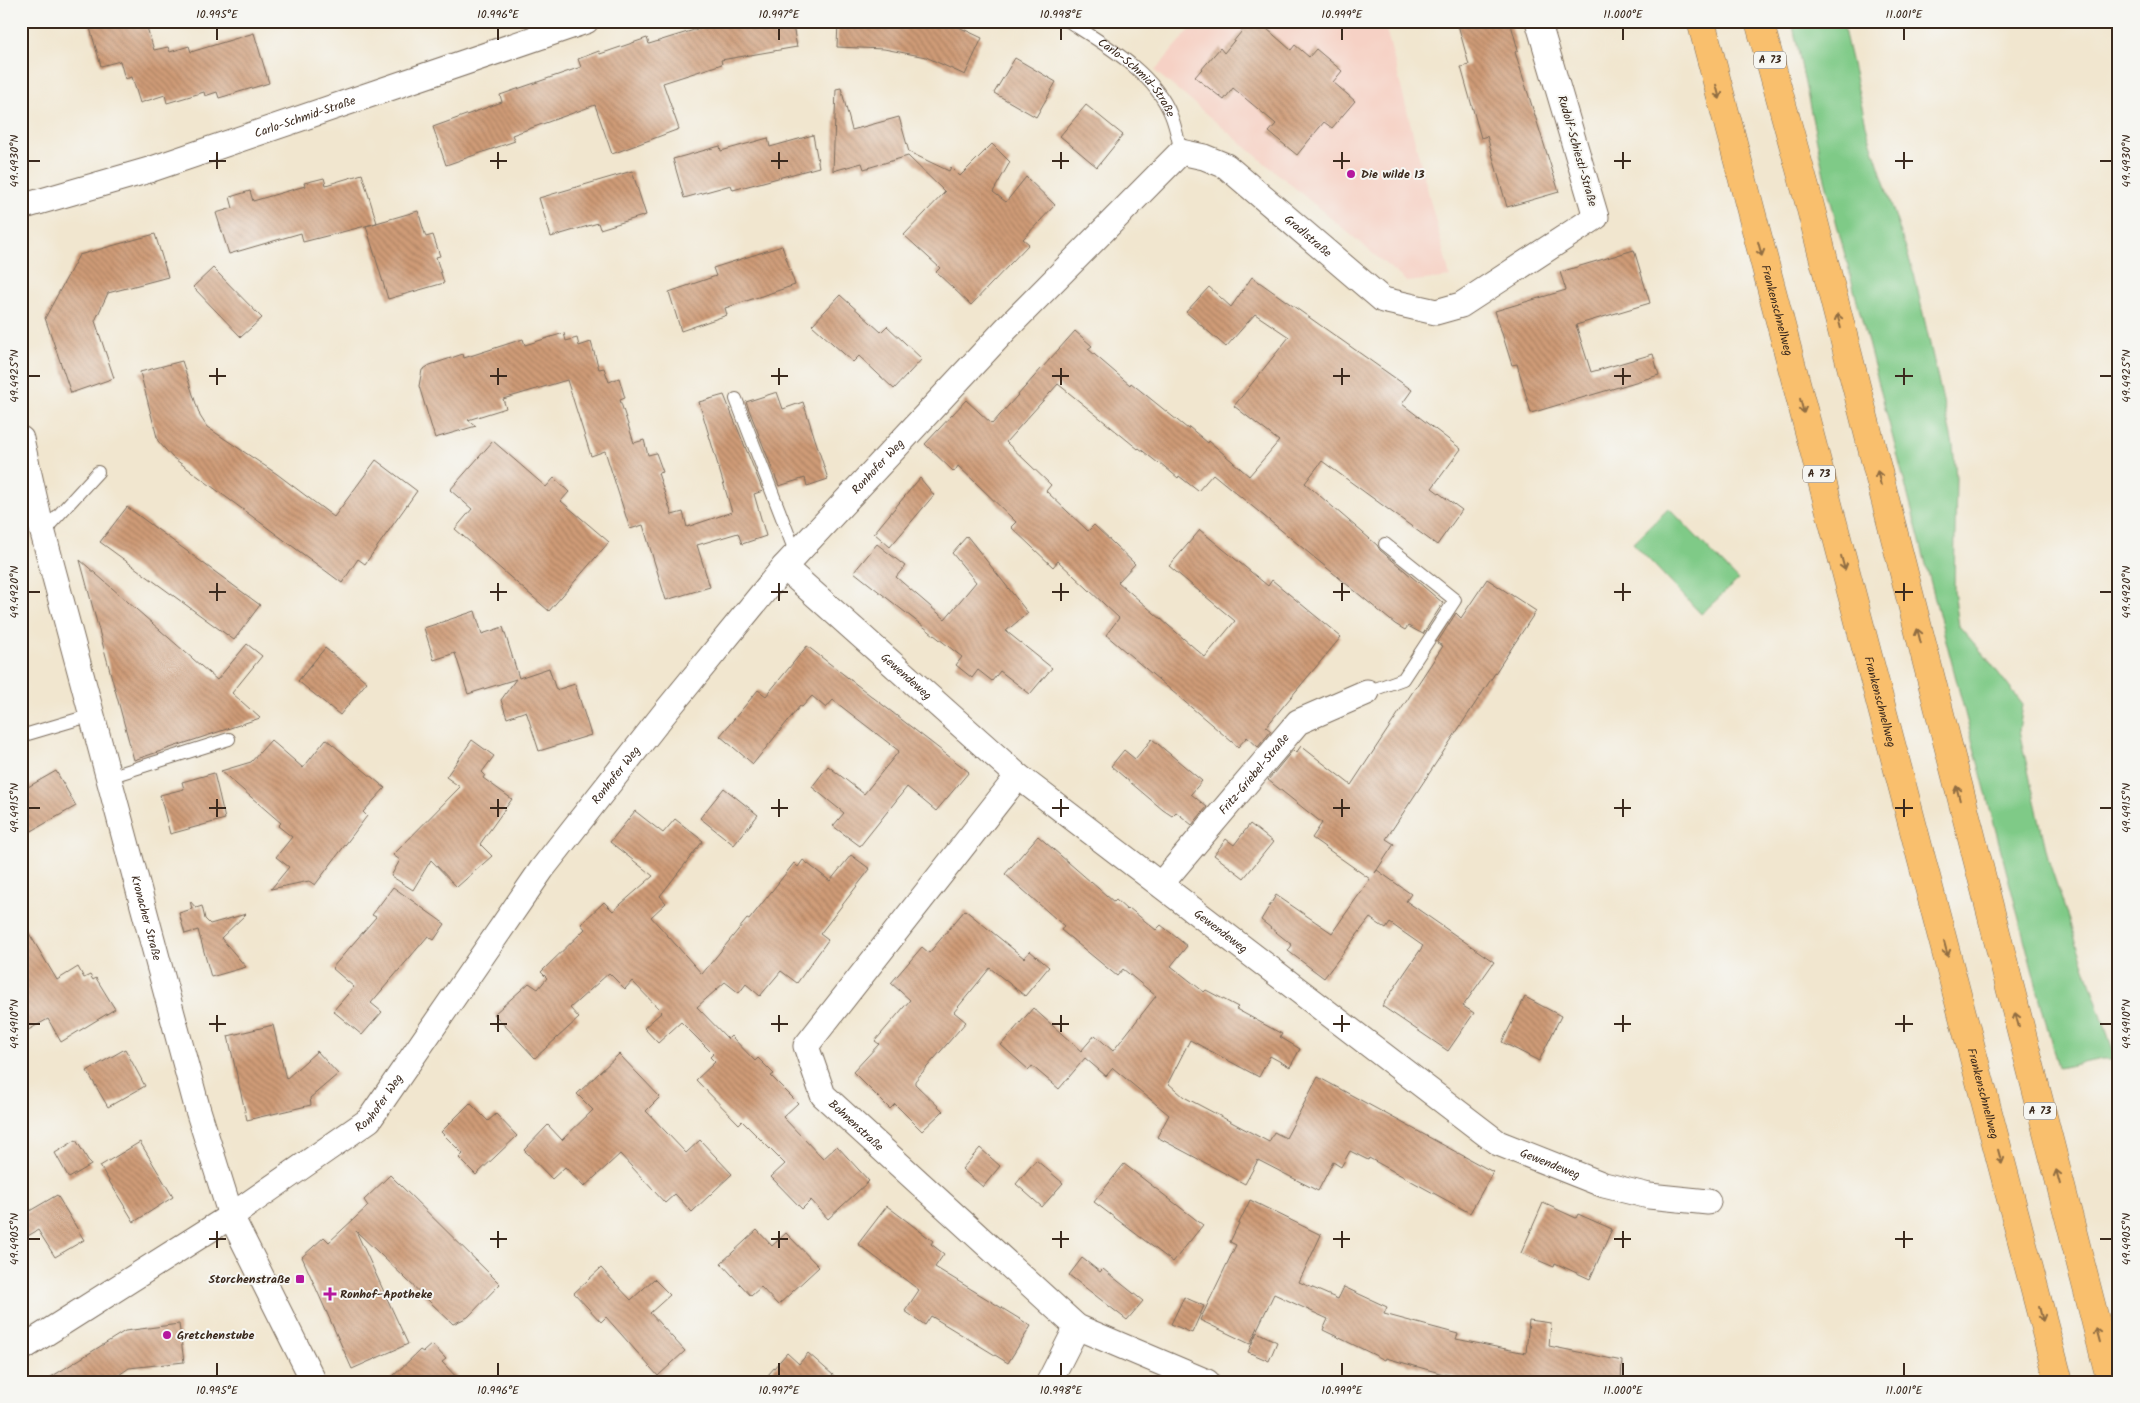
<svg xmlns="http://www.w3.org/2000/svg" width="2140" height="1403" font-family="Kalam,sans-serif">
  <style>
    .built { fill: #f6d1c5 }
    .green { fill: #7fca87; stroke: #5d7a52 }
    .building { fill: url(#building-back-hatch) }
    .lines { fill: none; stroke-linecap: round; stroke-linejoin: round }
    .lane-casing { stroke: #7b6c5c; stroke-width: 14 }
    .street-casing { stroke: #7b6c5c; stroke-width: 27 }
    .highway-casing { stroke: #7b6c5c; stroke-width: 29 }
    .lane { stroke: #fff; stroke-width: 12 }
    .street { stroke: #fff; stroke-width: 25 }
    .highway { stroke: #f9bf6d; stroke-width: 28 }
    .oneway { stroke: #906d42 }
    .ticks { fill: none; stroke: #3b2a1e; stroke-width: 2 }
    .poi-dot { fill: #b5179e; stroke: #f6f6f2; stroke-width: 2 }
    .labels { text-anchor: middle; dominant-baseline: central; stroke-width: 4; stroke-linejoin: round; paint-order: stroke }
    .shield { fill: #f6f6f2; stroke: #73675e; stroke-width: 1 }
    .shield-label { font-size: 11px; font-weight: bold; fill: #3b2a1e }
    .street-label { font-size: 12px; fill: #3b2a1e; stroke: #f6f6f2 }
    .poi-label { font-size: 12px; font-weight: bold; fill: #3b2a1e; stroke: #f6f6f2; text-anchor: start }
    .neatline { fill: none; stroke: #3b2a1e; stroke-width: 2 }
    .ticks-label { font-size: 12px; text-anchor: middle; fill: #3b2a1e }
  </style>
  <defs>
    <pattern id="building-back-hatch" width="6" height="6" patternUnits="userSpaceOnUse" patternTransform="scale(1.25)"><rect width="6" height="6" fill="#cf9b77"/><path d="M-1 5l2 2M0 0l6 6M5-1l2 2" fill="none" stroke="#a97f61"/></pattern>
  </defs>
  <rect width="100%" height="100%" fill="#f6f6f2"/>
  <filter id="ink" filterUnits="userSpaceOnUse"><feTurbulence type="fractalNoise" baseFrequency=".02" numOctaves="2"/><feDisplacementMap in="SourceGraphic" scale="10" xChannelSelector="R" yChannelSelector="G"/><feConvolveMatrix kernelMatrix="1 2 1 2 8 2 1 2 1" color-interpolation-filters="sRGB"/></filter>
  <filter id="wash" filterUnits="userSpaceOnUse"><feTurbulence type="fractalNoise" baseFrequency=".0096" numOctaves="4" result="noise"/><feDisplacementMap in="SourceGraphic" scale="20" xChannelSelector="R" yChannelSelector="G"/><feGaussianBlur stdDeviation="1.12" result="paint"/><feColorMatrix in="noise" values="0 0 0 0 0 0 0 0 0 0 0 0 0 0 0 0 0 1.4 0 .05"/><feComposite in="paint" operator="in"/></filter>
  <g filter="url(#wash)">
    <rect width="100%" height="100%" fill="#f1e6cf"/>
    <path class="built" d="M1197 21H1384L1450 277 1407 282 1155 71Z"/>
    <path class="green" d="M1792 21H1842L1868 133 1914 274 1953 445 1956 477 1954 591 1959 626 1986 657 2023 705 2019 731 2049 862 2116 1059H2103L2058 1068 1824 175Z
      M1669 508 1738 580 1701 614 1633 543Z"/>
    <g id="blocks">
      <path class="building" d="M88 21H145L154 50 168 47 170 52 189 46 191 52 254 33 269 83 219 98 217 92 205 96 204 92 167 103 165 95 140 103 132 77 125 79 120 61 101 66Z
        M723 21H792L797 47 721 60 722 64 663 83 679 129 612 154 595 105 512 135 515 141 446 165 433 127 502 102 500 95 581 67 578 59 599 51 600 54 647 38 649 44Z
        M838 21H946L982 38 965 75 926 57 884 49 837 47Z
        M1250 21H1258L1291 50 1295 45 1309 57 1316 49 1342 71 1333 82 1355 101 1332 128 1324 122 1297 155 1269 132 1276 124 1233 88 1224 100 1195 77 1220 48 1224 53Z
        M1457 21H1510L1518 50 1515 52 1559 192 1507 207 1487 136 1481 138 1461 67 1469 65Z
        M1015 58 1056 82 1036 117 994 93Z
        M841 88 852 130 899 117 909 152 949 171 951 167 960 176 992 144 1010 162 993 192 1006 202 1026 177 1055 205 1023 239 1029 244 971 305 936 272 940 268 904 235 945 192 908 156 864 169 862 163 833 171 836 89Z
        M1086 105 1123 135 1097 167 1060 136Z
        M813 135 819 167 733 190 731 185 684 198 673 159 720 146 721 151 768 138 770 147Z
        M632 171 646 215 600 229 598 223 551 237 539 198Z
        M362 174 377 223 303 242 301 233 229 254 216 213 233 208 230 197 250 191 253 201 305 186 304 183 324 178 326 185Z
        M418 211 426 237 433 235 440 256 436 257 444 283 388 299 366 226Z
        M155 234 168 277 108 293 95 321 114 378 71 393 45 318 79 255Z
        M782 246 795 285 725 308 727 315 681 331 669 292 716 276 713 268Z
        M1634 250 1650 303 1576 325 1591 372 1653 354 1659 375 1531 413 1517 364 1512 365 1495 311 1566 290 1560 272Z
        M213 268 262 318 241 337 193 287Z
        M1252 277 1412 390 1402 404 1461 449 1432 488 1462 510 1437 545 1322 461 1305 483 1377 545 1380 550 1443 603 1423 634 1408 626 1405 630 1395 624 1213 474 1198 491 1179 476 1178 478 1159 462 1158 463 1139 448 1138 449 1058 384 1006 442 1051 485 1046 491 1088 531 1094 525 1135 564 1118 582 1205 657 1235 621 1169 566 1200 530 1268 586 1272 580 1341 637 1266 727 1271 731 1258 747 1247 737 1238 747 1106 635 1119 618 1058 561 1053 567 1011 527 1016 522 975 482 958 466 954 472 925 444 966 400 992 424 1075 331 1092 346 1088 349 1130 385 1131 383 1188 429 1189 427 1208 443 1209 441 1249 476 1279 441 1234 406 1289 337 1255 314 1226 347 1186 312 1209 287 1231 307Z
        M840 295 881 332 887 326 922 359 894 389 859 356 853 362 812 325Z
        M564 333 566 341 577 338 579 346 591 342 599 369 604 368 609 382 619 378 625 398 620 400 634 443 644 440 648 455 656 453 663 472 658 473 672 515 683 512 687 527 732 512 699 402 724 395 763 491 754 494 766 536 742 544 738 533 697 545 710 587 666 600 643 525 630 529 605 451 591 456 567 380 503 399 506 408 468 420 476 426 435 438 419 386 422 370 430 365 463 354 464 358 523 339 525 345Z
        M182 361 200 416 207 427 277 474 334 517 376 460 417 491 365 564 358 559 342 583 172 457 158 441 140 372Z
        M777 392 783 409 803 402 828 479 807 486 805 478 779 486 746 402Z
        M493 441 546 487 554 478 569 492 561 501 609 542 549 611 455 529 472 509 450 490Z
        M920 478 934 495 890 547 874 533Z
        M127 507 260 605 234 640 100 542Z
        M967 536 1028 613 1006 631 1052 668 1030 694 1000 671 992 681 978 670 972 678 956 665 962 657 854 572 877 544 905 566 896 577 945 619 976 582 952 553Z
        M80 560 217 680 247 644 262 656 232 693 260 718 134 760Z
        M1487 579 1536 611 1386 839 1394 844 1375 873 1377 870 1411 894 1406 901 1494 962 1463 1006 1474 1013 1448 1051 1382 1006 1423 946 1390 923 1386 929 1370 918 1324 978 1288 951 1292 945 1261 920 1276 895 1332 933 1370 879 1312 838 1322 823 1268 780 1293 750 1296 753 1301 746 1351 785 1443 646 1437 643 1456 613 1461 618Z
        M475 611 482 634 503 627 519 678 549 668 556 690 575 684 591 735 539 751 526 711 507 718 501 700 516 679 468 694 455 653 434 660 424 628Z
        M807 646 969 772 936 811 907 787 860 846 833 826 844 813 812 787 828 766 864 794 899 751 833 700 826 708 812 696 802 707 800 706 753 764 720 736 758 690 766 696Z
        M325 648 367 682 340 715 298 681Z
        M326 739 385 788 363 812 367 816 315 885 309 881 271 889 289 867 276 857 292 837 278 826 281 823 221 771 251 762 271 740 303 768Z
        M1152 739 1202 781 1191 794 1207 807 1192 825 1176 812 1172 816 1163 810 1111 766 1124 750 1135 759Z
        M472 740 494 756 482 772 485 775 483 778 512 799 480 844 492 856 457 887 431 860 413 890 391 876 400 860 393 855 460 787 446 777Z
        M56 771 76 806 21 837V791Z
        M214 773 225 819 170 834 160 795 184 789 182 782Z
        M724 788 758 815 734 845 700 818Z
        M635 811 663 833 675 819 703 841 660 896 666 903 651 917 702 974 747 919 749 920 794 863 798 867 803 860 830 881 851 855 870 869 820 934 828 940 797 983 781 971 760 996 746 984 739 993 725 982 697 1007 728 1039 731 1036 755 1061 758 1058 774 1074 771 1076 798 1103 783 1117 823 1159 837 1146 869 1181 828 1219 811 1200 802 1209 771 1177 785 1164 742 1121 739 1124 696 1080 715 1062 710 1057 713 1054 681 1022 658 1043 644 1028 662 1012 632 981 625 989 609 973 570 1008 579 1018 535 1058 494 1014 529 983 538 989 547 978 541 972 585 929 581 924 604 902 613 911 653 876 610 842Z
        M1250 824 1273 842 1244 878 1214 855 1226 839 1234 845Z
        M1038 836 1114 902 1116 900 1127 910 1129 908 1156 930 1161 925 1187 946 1171 966 1204 992 1206 990 1238 1007 1236 1009 1282 1034 1280 1037 1300 1049 1290 1067 1270 1056 1259 1077 1190 1040 1168 1083 1184 1097 1269 1142 1274 1132 1286 1138 1318 1077 1493 1172 1470 1213 1369 1158 1368 1160 1350 1151 1341 1167 1333 1162 1318 1191 1258 1160 1245 1184 1157 1137 1169 1115 1113 1068 1106 1076 1085 1058 1059 1089 1032 1066 1029 1070 1001 1045 1033 1008 1081 1051 1095 1035 1113 1051 1156 996 1123 969 1117 976 1061 930 1064 926 1005 874Z
        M393 887 445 924 434 940 428 936 371 1003 382 1012 362 1035 333 1011 354 987 332 968 376 917 372 915Z
        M190 901 196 908 202 906 205 919 210 924 246 914 221 938 246 967 211 977 198 930 185 934 179 913 192 909Z
        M965 910 1024 958 1030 951 1049 967 1025 996 990 968 954 1012 966 1022 915 1081V1084L943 1111 922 1131 895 1104 890 1109 853 1072 879 1044 875 1041 910 1000 891 983 922 947 929 953Z
        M21 920 57 980 78 967 84 978 90 975 93 980 96 978 115 1009 61 1042 48 1019 21 1034Z
        M1525 997 1561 1016 1539 1061 1502 1042Z
        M273 1025 286 1079 317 1051 338 1074 310 1098 311 1105 247 1120 228 1036Z
        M125 1049 145 1086 108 1107 87 1071Z
        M619 1054 660 1097 646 1111 686 1153 700 1140 732 1174 692 1212 675 1194 665 1203 620 1154 584 1187 565 1167 552 1179 524 1150 548 1125 562 1140 593 1110 577 1094Z
        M470 1103 488 1121 496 1114 517 1136 476 1175 459 1158 463 1154 441 1132Z
        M76 1140 91 1165 69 1178 55 1153Z
        M140 1142 173 1197 134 1222 100 1166Z
        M980 1148 1000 1166 983 1187 962 1169Z
        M1036 1160 1063 1183 1042 1207 1016 1184Z
        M1124 1164 1203 1225 1173 1262 1094 1202Z
        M390 1175 500 1284 468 1317 453 1324 356 1231 408 1344 352 1369 302 1257 324 1237 329 1242 368 1206 364 1200Z
        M57 1195 84 1240 55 1257 38 1230 21 1240V1216Z
        M1250 1200 1321 1235 1299 1282 1338 1299 1344 1287 1387 1307 1384 1314 1458 1334 1456 1339 1526 1353 1529 1320 1551 1323 1549 1346 1622 1361 1621 1382H1472L1386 1358 1385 1360 1323 1330 1328 1319 1274 1294 1250 1344 1200 1320 1236 1245 1230 1242Z
        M1543 1203 1576 1218 1578 1214 1612 1229 1590 1279 1555 1263 1554 1267 1521 1253Z
        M887 1206 933 1241 931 1244 944 1254 935 1267 1031 1326 1008 1363 931 1316 925 1325 905 1311 919 1290 858 1244Z
        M757 1230 772 1246 786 1233 819 1267 778 1305 761 1287 751 1296 721 1263Z
        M1082 1258 1100 1272 1103 1269 1143 1301 1127 1320 1069 1275Z
        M601 1268 631 1300 654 1279 670 1295 650 1313 685 1351 658 1376 606 1317 601 1322 574 1293Z
        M1184 1297 1204 1306 1192 1333 1171 1324Z
        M179 1324 184 1362 129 1368 109 1382H43L125 1331Z
        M1257 1332 1277 1342 1269 1361 1248 1352Z
        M432 1344 446 1359 442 1362 461 1382H387L420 1350 423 1352Z
        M787 1353 799 1364 808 1353 841 1382H762Z"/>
    </g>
  </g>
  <g filter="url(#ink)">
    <use href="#blocks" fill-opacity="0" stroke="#7b6c5c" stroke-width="1"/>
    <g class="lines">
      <g class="lane-casing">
        <g id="lane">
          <path id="s1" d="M1068 21C1105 45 1154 72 1171 115 1176 127 1178 140 1181 152"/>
          <path d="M736 399 796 554"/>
          <path d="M43 532 98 472"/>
          <path d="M1367 692 1403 679 1455 600 1385 544"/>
          <path d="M21 736 92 715"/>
          <path d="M109 777 229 739"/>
        </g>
      </g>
      <g class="street-casing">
        <g id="street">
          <path id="s2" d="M21 207 149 170 586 21"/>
          <path id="s3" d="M21 439 39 518 197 1107 231 1216 314 1382"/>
          <path id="s4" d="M784 567 1018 776 1498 1143 1604 1185 1649 1196 1708 1202"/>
          <path id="s5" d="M1018 776 806 1046 823 1095 1077 1327 1207 1382"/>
          <path id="s6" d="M1161 884 1298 722 1367 692"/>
          <path id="s7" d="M21 1349 231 1216 369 1120 542 869 663 715 784 567 1006 329 1181 152 1204 157 1226 166 1383 300 1436 312 1461 305 1596 217 1538 21"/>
          <path d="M1049 1382 1077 1327"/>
        </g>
      </g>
      <g class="highway-casing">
        <g id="highway">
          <path id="s8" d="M1701 21 2059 1382"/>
          <path d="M1759 21 1809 202 2111 1382"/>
        </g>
      </g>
      <use href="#lane" class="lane"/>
      <use href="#street" class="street"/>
      <use href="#highway" class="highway"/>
    </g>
    <defs><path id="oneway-shaft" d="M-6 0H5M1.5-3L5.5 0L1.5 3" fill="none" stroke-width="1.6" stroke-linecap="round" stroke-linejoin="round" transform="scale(1.25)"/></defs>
    <g class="oneway">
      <use href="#oneway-shaft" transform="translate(1718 92) rotate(75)"/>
      <use href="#oneway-shaft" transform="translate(1760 249) rotate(75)"/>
      <use href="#oneway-shaft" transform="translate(1839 321) rotate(-104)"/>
      <use href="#oneway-shaft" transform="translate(1802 406) rotate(75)"/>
      <use href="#oneway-shaft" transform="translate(1879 478) rotate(-104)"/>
      <use href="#oneway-shaft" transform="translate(1843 563) rotate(75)"/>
      <use href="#oneway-shaft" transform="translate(1919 636) rotate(-104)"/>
      <use href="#oneway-shaft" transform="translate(1958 793) rotate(-104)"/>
      <use href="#oneway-shaft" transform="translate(1946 949) rotate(75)"/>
      <use href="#oneway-shaft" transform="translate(2017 1020) rotate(-105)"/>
      <use href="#oneway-shaft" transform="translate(2000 1157) rotate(75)"/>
      <use href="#oneway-shaft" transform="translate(2058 1177) rotate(-105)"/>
      <use href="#oneway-shaft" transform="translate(2041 1314) rotate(75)"/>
      <use href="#oneway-shaft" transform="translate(2098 1335) rotate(-105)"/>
    </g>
  </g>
  <path class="ticks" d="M217 28V40M498 28V40M779 28V40M1061 28V40M1342 28V40M1623 28V40M1904 28V40M217 152V169M498 152V169M779 152V169M1061 152V169M1342 152V169M1623 152V169M1904 152V169M28 161H40M209 161H226M490 161H507M771 161H788M1052 161H1069M1333 161H1350M1614 161H1631M1895 161H1913M2100 161H2112M217 368V385M498 368V385M779 368V385M1061 368V385M1342 368V385M1623 368V385M1904 368V385M28 376H40M209 376H226M490 376H507M771 376H788M1052 376H1069M1333 376H1350M1614 376H1631M1895 376H1913M2100 376H2112M217 583V601M498 583V601M779 583V601M1061 583V601M1342 583V601M1623 583V601M1904 583V601M28 592H40M209 592H226M490 592H507M771 592H788M1052 592H1069M1333 592H1350M1614 592H1631M1895 592H1913M2100 592H2112M217 799V817M498 799V817M779 799V817M1061 799V817M1342 799V817M1623 799V817M1904 799V817M28 808H40M209 808H226M490 808H507M771 808H788M1052 808H1069M1333 808H1350M1614 808H1631M1895 808H1913M2100 808H2112M217 1015V1032M498 1015V1032M779 1015V1032M1061 1015V1032M1342 1015V1032M1623 1015V1032M1904 1015V1032M28 1024H40M209 1024H226M490 1024H507M771 1024H788M1052 1024H1069M1333 1024H1350M1614 1024H1631M1895 1024H1913M2100 1024H2112M217 1231V1248M498 1231V1248M779 1231V1248M1061 1231V1248M1342 1231V1248M1623 1231V1248M1904 1231V1248M28 1239H40M209 1239H226M490 1239H507M771 1239H788M1052 1239H1069M1333 1239H1350M1614 1239H1631M1895 1239H1913M2100 1239H2112M217 1363V1376M498 1363V1376M779 1363V1376M1061 1363V1376M1342 1363V1376M1623 1363V1376M1904 1363V1376"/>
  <g class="poi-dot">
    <circle cx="1351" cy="174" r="5"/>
    <rect x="295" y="1274" width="10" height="10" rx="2.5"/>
    <path d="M327.5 1286.5h5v5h5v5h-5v5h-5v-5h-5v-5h5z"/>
    <circle cx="167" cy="1335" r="5"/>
  </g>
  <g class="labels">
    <g class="shield">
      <rect x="1754" y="51.5" width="32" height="17" rx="4"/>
      <rect x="1803" y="465.5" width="32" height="17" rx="4"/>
      <rect x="2024" y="1102.5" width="32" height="17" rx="4"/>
    </g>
    <g class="shield-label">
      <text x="1770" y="60">A 73</text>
      <text x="1819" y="474">A 73</text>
      <text x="2040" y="1111">A 73</text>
    </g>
    <g class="street-label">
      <text stroke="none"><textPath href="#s1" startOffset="90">Carlo-Schmid-Straße</textPath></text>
      <text stroke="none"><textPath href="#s2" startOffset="298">Carlo-Schmid-Straße</textPath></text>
      <text transform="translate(1577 151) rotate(74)">Rudolf-Schiestl-Straße</text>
      <text stroke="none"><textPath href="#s7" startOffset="1838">Gradlstraße</textPath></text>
      <text stroke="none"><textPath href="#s8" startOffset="299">Frankenschnellweg</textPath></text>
      <text stroke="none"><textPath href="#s7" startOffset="1246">Ronhofer Weg</textPath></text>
      <text stroke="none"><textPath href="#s4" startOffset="164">Gewendeweg</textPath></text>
      <text stroke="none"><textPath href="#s8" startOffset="704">Frankenschnellweg</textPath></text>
      <text stroke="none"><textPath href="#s6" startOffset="144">Fritz-Griebel-Straße</textPath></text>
      <text stroke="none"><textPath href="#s7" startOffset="841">Ronhofer Weg</textPath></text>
      <text stroke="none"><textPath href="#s3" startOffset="495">Kronacher Straße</textPath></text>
      <text stroke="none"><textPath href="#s4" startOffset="569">Gewendeweg</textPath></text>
      <text stroke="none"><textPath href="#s8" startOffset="1109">Frankenschnellweg</textPath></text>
      <text stroke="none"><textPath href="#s7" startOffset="436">Ronhofer Weg</textPath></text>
      <text stroke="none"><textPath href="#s5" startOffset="440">Bohnenstraße</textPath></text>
      <text stroke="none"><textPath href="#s4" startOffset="974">Gewendeweg</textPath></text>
    </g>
    <g class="poi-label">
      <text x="1361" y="174">Die wilde 13</text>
      <text x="290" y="1279" text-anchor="end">Storchenstraße</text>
      <text x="340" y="1294">Ronhof-Apotheke</text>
      <text x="177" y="1335">Gretchenstube</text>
    </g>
  </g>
  <rect width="2140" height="1403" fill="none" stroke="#f6f6f2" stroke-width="55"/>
  <rect x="28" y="28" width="2084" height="1348" class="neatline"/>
  <g class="ticks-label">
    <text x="217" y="18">10.995°E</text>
    <text x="498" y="18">10.996°E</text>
    <text x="779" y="18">10.997°E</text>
    <text x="1061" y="18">10.998°E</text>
    <text x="1342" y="18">10.999°E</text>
    <text x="1623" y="18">11.000°E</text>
    <text x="1904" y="18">11.001°E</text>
    <text transform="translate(14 161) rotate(-90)" y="4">49.4930°N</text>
    <text transform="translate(2126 161) rotate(-90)" y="4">49.4930°N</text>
    <text transform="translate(14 376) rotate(-90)" y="4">49.4925°N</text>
    <text transform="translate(2126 376) rotate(-90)" y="4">49.4925°N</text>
    <text transform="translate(14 592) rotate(-90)" y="4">49.4920°N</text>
    <text transform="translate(2126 592) rotate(-90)" y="4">49.4920°N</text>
    <text transform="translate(14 808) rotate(-90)" y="4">49.4915°N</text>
    <text transform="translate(2126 808) rotate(-90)" y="4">49.4915°N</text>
    <text transform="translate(14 1024) rotate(-90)" y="4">49.4910°N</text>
    <text transform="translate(2126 1024) rotate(-90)" y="4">49.4910°N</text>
    <text transform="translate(14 1239) rotate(-90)" y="4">49.4905°N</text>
    <text transform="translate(2126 1239) rotate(-90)" y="4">49.4905°N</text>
    <text x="217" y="1394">10.995°E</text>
    <text x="498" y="1394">10.996°E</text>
    <text x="779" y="1394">10.997°E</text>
    <text x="1061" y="1394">10.998°E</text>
    <text x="1342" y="1394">10.999°E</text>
    <text x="1623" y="1394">11.000°E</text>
    <text x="1904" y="1394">11.001°E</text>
  </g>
</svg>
